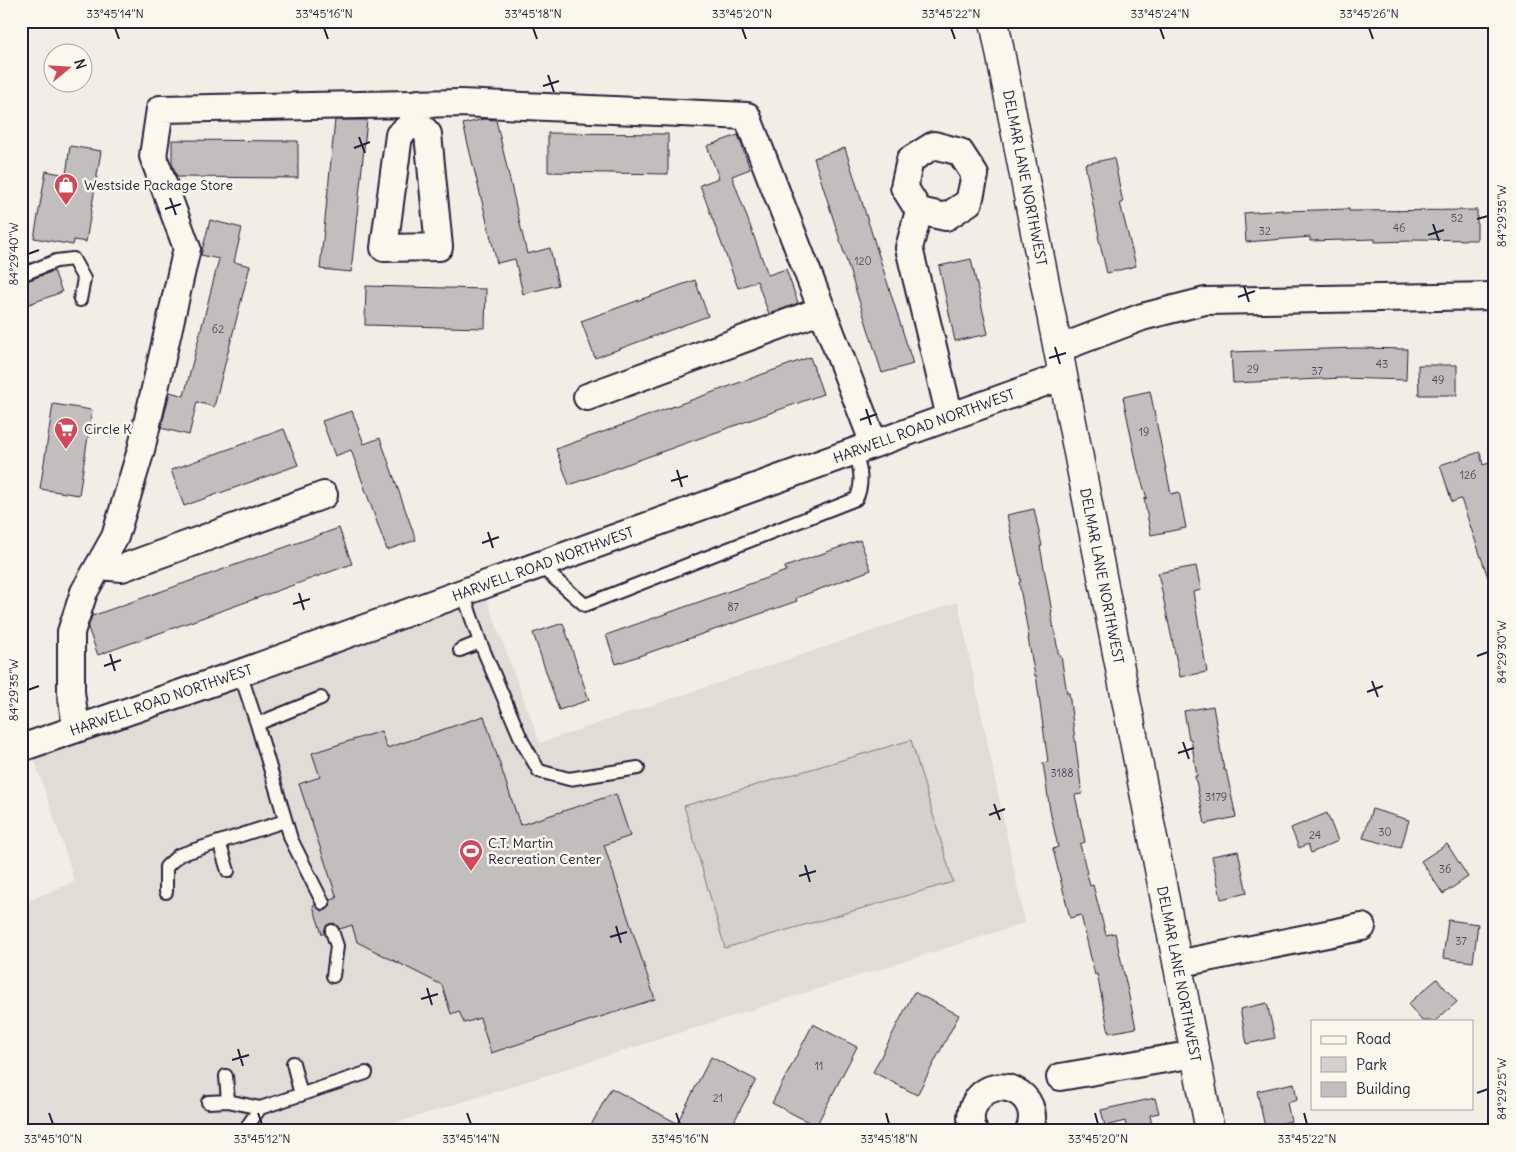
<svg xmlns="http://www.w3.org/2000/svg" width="1516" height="1152" font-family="Delius,sans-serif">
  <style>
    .built { fill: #e0dcd6 }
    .green { fill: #d4d1cc; stroke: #7b7a84 }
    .building { fill: #c2bebe; stroke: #22223b }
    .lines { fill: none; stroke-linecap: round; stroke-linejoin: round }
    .lane-casing { stroke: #22223b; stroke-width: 16 }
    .street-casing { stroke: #22223b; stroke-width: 30 }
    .secondary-casing { stroke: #22223b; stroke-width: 31 }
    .lane { stroke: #fbf7ec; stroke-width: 12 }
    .street { stroke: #fbf7ec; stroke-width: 26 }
    .secondary { stroke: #fbf7ec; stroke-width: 28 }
    .ticks { fill: none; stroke: #22223b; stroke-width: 2 }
    .labels { text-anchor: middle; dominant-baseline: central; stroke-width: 5; stroke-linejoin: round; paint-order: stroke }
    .number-label { font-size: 11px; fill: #4a495c }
    .street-label { font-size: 14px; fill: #22223b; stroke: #fbf7ec }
    .poi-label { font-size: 14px; fill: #22223b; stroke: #fbf7ec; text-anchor: start }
    .neatline { fill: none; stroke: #22223b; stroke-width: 2 }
    .ticks-label { font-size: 12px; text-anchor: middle; fill: #22223b }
  </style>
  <rect width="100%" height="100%" fill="#f2eee5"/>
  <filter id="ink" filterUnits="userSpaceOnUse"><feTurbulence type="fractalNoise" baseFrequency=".02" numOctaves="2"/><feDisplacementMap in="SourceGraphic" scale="10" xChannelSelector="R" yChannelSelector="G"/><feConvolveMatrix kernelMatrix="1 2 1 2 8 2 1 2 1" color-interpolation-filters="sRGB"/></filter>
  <g filter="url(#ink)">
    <path class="built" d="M487 600 540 743 958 602 1025 923 371 1131H21V904L75 881 30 746Z"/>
    <path class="green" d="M911 740 953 882 725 948 684 806Z"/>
    <path class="building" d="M484 119 496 120 527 254 550 248 558 285 523 294 515 259 497 263 463 124Z
      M335 120H367L351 272 320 269Z
      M548 133 668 134V174L548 172Z
      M738 135 750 169 732 176 768 275 786 269 798 303 769 314 757 281 738 288 700 185 719 178 707 146Z
      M172 140 298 141V178L177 177 172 163Z
      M70 146 101 151 86 242 74 240 73 245 34 238 46 171 66 175Z
      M845 148 913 364 882 373 814 158Z
      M1114 158 1123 203H1120L1136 266 1107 273 1098 236 1099 235 1085 164Z
      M1349 209V211L1477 210V240L1413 239V241L1375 242V239L1310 241V237L1246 242 1244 213 1283 210V211Z
      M210 220 242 228 234 262 250 266 214 407 197 402 189 435 161 428 170 392 184 396 219 259 201 255Z
      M971 259 988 334 955 341 939 266Z
      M54 271 62 292 21 307V283Z
      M695 280 708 316 595 358 581 321Z
      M366 286 486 289 485 328 365 325Z
      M1357 348 1407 349 1406 380 1342 378 1233 383 1231 352Z
      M810 357 823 394 569 485 556 449Z
      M1418 365H1457V395H1419Z
      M1150 391 1171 494 1179 492 1186 528 1151 535 1144 499 1147 498 1138 470 1123 397Z
      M53 404 92 410 79 495 40 489Z
      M352 411 364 444 380 438 416 540 387 550 351 450 335 456 322 421Z
      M284 429 298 465 184 506 171 470Z
      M1480 452 1483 465 1489 463 1495 484V589H1492L1461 499 1452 502 1440 465Z
      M1034 509 1042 546H1040L1052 612 1051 613 1059 656H1061L1067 693H1069L1082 794 1075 795 1085 842 1080 844 1090 886 1093 885 1106 935 1115 933 1136 1028 1109 1033 1097 974 1095 975 1081 915 1070 918 1053 849 1058 847 1050 811 1043 763 1048 762 1036 675 1035 676 1028 638H1029L1019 582 1021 581 1007 515Z
      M339 528 352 564 98 655 88 628 92 616Z
      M860 540 871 570 796 598 797 601 616 664 606 635 786 571 785 567Z
      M1196 566 1201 590 1193 592 1207 672 1180 677 1158 573Z
      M563 623 589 700 559 710 533 633Z
      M1213 706 1224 770H1226L1236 817 1205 824 1195 776H1197L1191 739H1189L1184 711Z
      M484 716 520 825 616 794 630 836 604 845 655 999 491 1053 480 1018 464 1023 459 1011 451 1014 442 985 357 942 352 925 340 929 334 923 329 924 326 926 324 934H322L313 906 315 905 322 911 326 910 330 907 331 900 337 898 299 784 320 777 312 753 381 731 387 748Z
      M1372 809 1409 820 1401 848 1363 838Z
      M1327 813 1338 841 1311 853 1308 844 1299 848 1291 828Z
      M1447 844 1468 877 1443 894 1421 861Z
      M1238 851 1247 893 1221 899 1212 856Z
      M1448 920 1478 924 1473 962 1443 958Z
      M1437 979 1457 1002 1435 1021H1422L1408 1004Z
      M914 992 959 1015 917 1095 873 1072Z
      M1267 1003 1275 1038 1247 1044 1240 1009Z
      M813 1024 857 1047 816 1126 772 1103Z
      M711 1057 756 1080 729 1131H588L611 1088 677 1123Z
      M1294 1083 1297 1100 1287 1103 1291 1121 1265 1127 1257 1091Z
      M1155 1098 1159 1113 1150 1115 1153 1131H1127L1125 1121 1105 1126 1101 1110Z"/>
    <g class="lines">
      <g class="lane-casing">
        <path id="lane" d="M21 275 56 261 73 259 84 279 80 300
          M539 565 585 605 856 499C864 484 860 467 855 451
          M480 642 522 741 539 771 569 779 638 768
          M460 650 480 642 463 593
          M240 673 257 724 291 839 323 903
          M257 724 321 698
          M219 842 228 871
          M166 892V867L179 855 285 821
          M332 931 337 946 333 976
          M293 1063 301 1095
          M226 1076 228 1101 260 1108
          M208 1102 228 1101
          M244 1131 260 1108 366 1073"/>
      </g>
      <g class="street-casing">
        <path id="street" d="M416 121 399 135 384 248 439 247 428 134 416 121 418 103
          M919 211 946 217 969 202 975 175 960 152 934 145 910 160 904 187 919 211 909 248 950 417
          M1058 349 1142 317 1205 301 1495 296
          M587 397 822 310
          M99 566 122 568 324 495
          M76 728 71 692V632L84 592 115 537 141 450 187 248 153 156 160 109 460 103 747 116 874 444
          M21 748 240 673 1063 376
          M1177 964 1362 927
          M1060 1077 1195 1054
          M974 1131C970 1123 970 1113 974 1105 992 1069 1045 1093 1029 1131"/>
      </g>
      <g class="secondary-casing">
        <path id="secondary" d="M994 21 1210 1131"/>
      </g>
      <use href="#lane" class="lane"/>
      <use href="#street" class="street"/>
      <use href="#secondary" class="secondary"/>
    </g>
  </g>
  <path class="ticks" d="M115 28 119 39M324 28 328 39M533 28 537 39M742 28 746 39M951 28 955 39M1160 28 1164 39M1369 28 1373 39M548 75 554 92M543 86 559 81M359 137 365 153M354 148 370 142M170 198 176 215M165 209 181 204M1477 219 1488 216M1433 224 1439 241M1428 235 1444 230M28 254 39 250M1244 286 1249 302M1238 297 1255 291M1055 347 1060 364M1049 358 1066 353M866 409 871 425M860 420 877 414M677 470 682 487M671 481 688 476M488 532 493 548M482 543 499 537M299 593 304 610M293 604 310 599M110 654 115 671M1477 656 1488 652M104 666 121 660M1372 681 1378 697M28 690 39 686M1367 692 1383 686M1183 742 1189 759M1178 753 1194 748M994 804 1000 820M989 815 1005 809M805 865 810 882M799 876 816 871M616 926 621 943M610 937 627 932M427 988 432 1005M421 999 438 994M238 1049 243 1066M232 1060 249 1055M1477 1093 1488 1089M49 1113 53 1124M258 1113 262 1124M467 1113 471 1124M676 1113 680 1124M886 1113 889 1124M1095 1113 1098 1124M1304 1113 1307 1124"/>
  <defs>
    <g id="shop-pin" transform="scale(1.25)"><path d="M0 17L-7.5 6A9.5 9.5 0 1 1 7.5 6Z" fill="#d1495b" stroke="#fbf7ec"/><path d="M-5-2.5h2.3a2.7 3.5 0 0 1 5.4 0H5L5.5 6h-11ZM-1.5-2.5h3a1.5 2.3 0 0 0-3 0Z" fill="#fff"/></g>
    <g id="supermarket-pin" transform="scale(1.25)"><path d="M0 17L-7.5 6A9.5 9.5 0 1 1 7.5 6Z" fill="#d1495b" stroke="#fbf7ec"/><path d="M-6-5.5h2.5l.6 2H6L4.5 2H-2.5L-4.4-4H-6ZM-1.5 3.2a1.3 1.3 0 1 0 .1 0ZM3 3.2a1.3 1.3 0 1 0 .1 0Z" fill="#fff"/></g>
    <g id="stadium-pin" transform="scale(1.25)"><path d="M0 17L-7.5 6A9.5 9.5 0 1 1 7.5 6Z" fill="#d1495b" stroke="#fbf7ec"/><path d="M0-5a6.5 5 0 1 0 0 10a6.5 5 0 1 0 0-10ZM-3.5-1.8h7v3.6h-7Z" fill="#fff"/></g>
  </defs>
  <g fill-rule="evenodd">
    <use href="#shop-pin" x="66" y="185"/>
    <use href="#supermarket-pin" x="66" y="429"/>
    <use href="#stadium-pin" x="471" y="851"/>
  </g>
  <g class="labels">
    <g class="number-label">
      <text x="1457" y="218">52</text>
      <text x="1399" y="228">46</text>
      <text x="1265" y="231">32</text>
      <text x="863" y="261">120</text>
      <text x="218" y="329">62</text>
      <text x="1382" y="364">43</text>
      <text x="1253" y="369">29</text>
      <text x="1317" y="371">37</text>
      <text x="1438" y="380">49</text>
      <text x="1144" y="432">19</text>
      <text x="1468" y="475">126</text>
      <text x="733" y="607">87</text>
      <text x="1062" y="773">3188</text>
      <text x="1216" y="797">3179</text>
      <text x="1385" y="832">30</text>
      <text x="1315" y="835">24</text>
      <text x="1445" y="869">36</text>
      <text x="1461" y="941">37</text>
      <text x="819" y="1066">11</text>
      <text x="718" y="1098">21</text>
    </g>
    <g class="street-label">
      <text transform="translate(1025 178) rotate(79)">DELMAR LANE NORTHWEST</text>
      <text transform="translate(924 426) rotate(-20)">HARWELL ROAD NORTHWEST</text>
      <text transform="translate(543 564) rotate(-20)">HARWELL ROAD NORTHWEST</text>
      <text transform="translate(1102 576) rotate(79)">DELMAR LANE NORTHWEST</text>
      <text transform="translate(161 700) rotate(-19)">HARWELL ROAD NORTHWEST</text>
      <text transform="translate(1179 974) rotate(79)">DELMAR LANE NORTHWEST</text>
    </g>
    <g class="poi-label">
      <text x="84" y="185">Westside Package Store</text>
      <text x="84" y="429">Circle K</text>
      <text x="488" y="843">C.T. Martin<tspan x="488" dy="16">Recreation Center</tspan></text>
    </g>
  </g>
  <rect width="1516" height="1152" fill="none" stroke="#fbf7ec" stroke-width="55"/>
  <rect x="1311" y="1020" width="162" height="90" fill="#fbf7ec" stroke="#a4a2a5"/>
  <rect x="1321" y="1036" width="25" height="8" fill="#fbf7ec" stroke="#a4a2a5"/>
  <text x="1356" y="1044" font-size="15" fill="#22223b">Road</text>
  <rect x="1321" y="1057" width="25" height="15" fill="#d4d1cc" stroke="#a4a2a5"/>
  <text x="1356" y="1070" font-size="15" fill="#22223b">Park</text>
  <rect x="1321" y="1082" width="25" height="15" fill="#c2bebe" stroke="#a4a2a5"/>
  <text x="1356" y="1094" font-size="15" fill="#22223b">Building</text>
  <g transform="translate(68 68) rotate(72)"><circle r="24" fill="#fbf7ec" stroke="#a4a2a5"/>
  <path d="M0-4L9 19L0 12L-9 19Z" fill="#d1495b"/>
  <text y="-8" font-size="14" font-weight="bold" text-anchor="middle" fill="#22223b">N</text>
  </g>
  <rect x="28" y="28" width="1460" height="1096" class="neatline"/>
  <g class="ticks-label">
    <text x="115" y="18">33°45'14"N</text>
    <text x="324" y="18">33°45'16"N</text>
    <text x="533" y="18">33°45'18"N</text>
    <text x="742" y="18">33°45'20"N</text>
    <text x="951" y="18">33°45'22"N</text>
    <text x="1160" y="18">33°45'24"N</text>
    <text x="1369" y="18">33°45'26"N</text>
    <text transform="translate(1502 216) rotate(-90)" y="4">84°29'35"W</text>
    <text transform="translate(14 254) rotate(-90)" y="4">84°29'40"W</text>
    <text transform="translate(1502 652) rotate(-90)" y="4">84°29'30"W</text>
    <text transform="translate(14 690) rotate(-90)" y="4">84°29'35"W</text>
    <text transform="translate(1502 1089) rotate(-90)" y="4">84°29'25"W</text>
    <text x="53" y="1143">33°45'10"N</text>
    <text x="262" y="1143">33°45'12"N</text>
    <text x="471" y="1143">33°45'14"N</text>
    <text x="680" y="1143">33°45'16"N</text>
    <text x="889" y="1143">33°45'18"N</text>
    <text x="1098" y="1143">33°45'20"N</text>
    <text x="1307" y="1143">33°45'22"N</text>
  </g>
</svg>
